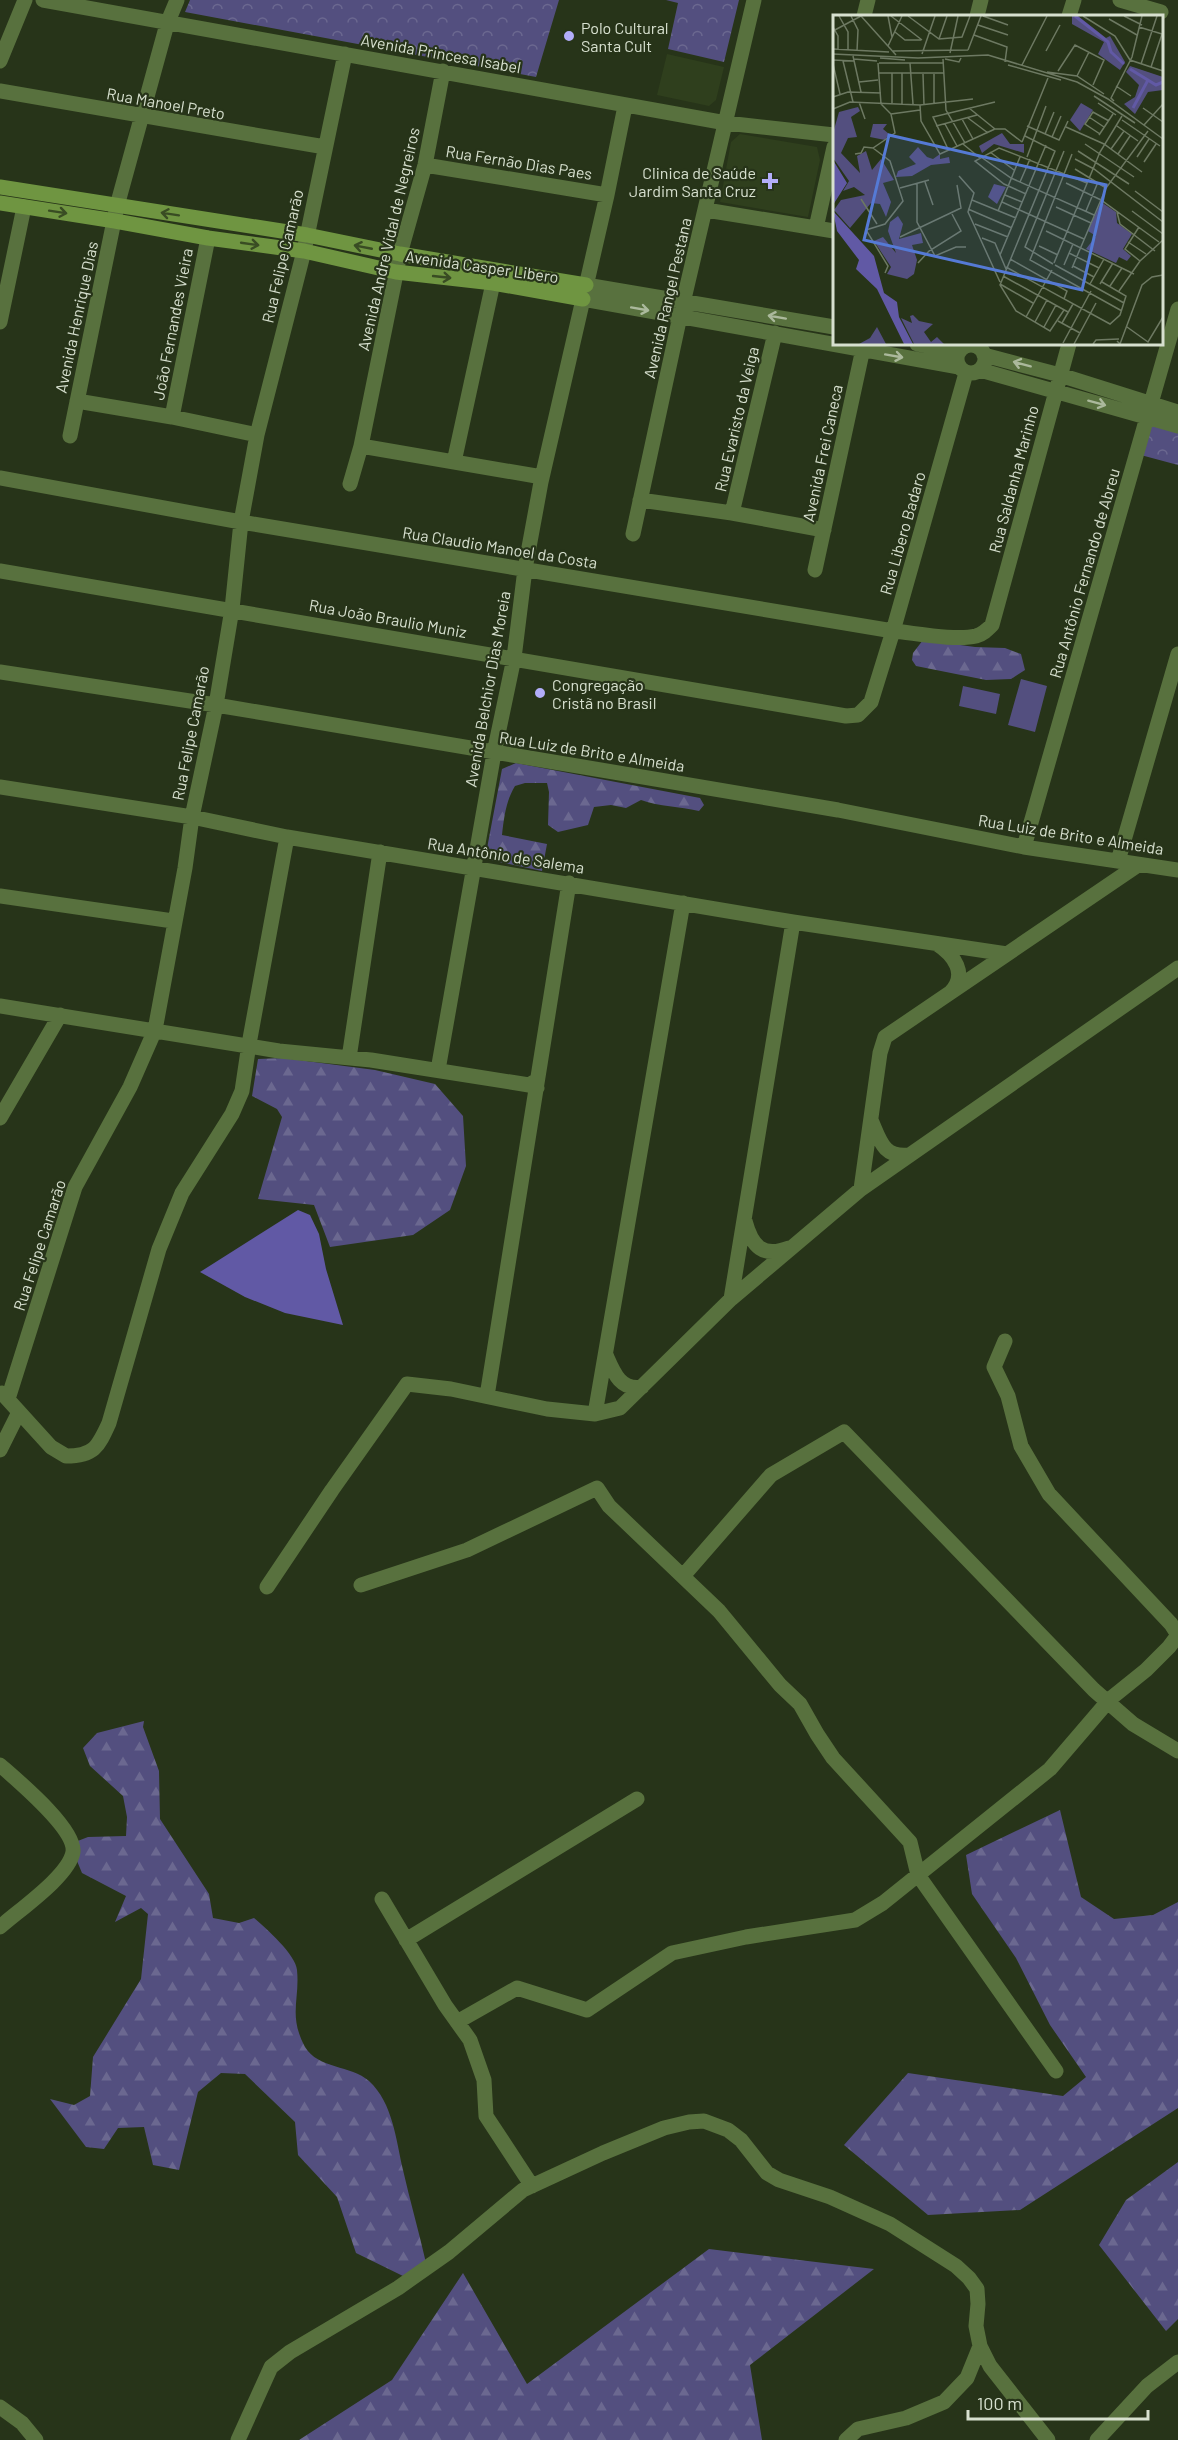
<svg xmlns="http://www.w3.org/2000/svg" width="1178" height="2440" font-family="Barlow,sans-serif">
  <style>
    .built { fill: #2f3f1d }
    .green { fill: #534f7f }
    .forest { fill: url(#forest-firs) }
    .park { fill: url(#park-crowns) }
    .water { fill: #6159a5 }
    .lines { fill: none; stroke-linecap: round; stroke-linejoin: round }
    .street { stroke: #58713e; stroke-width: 15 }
    .secondary { stroke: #6f9541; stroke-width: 15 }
    .oneway { stroke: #394c23 }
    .oneway2 { stroke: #abb99c }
    .poi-dot { fill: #b2adf9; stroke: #273419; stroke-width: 2 }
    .labels { text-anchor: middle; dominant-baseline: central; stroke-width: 4.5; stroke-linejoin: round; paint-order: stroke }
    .poi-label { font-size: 16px; fill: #d7e0cf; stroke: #273419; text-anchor: start }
    .street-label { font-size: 16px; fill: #d7e0cf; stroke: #273419 }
    .inset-river { fill: none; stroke: #6159a5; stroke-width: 3 }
    .inset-road { fill: none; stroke: #6d7962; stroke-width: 1.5 }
    .view { fill: #557ad5; fill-opacity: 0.15; stroke: #557ad5; stroke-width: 3 }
    .inset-edge { fill: none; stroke: #d7e0cf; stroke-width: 3 }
  </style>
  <defs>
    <pattern id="forest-firs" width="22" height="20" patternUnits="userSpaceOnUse" patternTransform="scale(1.5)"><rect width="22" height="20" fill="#534f7f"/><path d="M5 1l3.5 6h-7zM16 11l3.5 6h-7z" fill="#6b6890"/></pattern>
    <pattern id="park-crowns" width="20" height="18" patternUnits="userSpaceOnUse" patternTransform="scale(1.5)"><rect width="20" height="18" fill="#534f7f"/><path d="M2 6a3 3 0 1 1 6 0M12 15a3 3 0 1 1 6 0" fill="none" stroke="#6b6890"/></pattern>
  </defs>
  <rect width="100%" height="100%" fill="#273419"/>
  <path class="built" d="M667 54 724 67 716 100 709 106 657 95Z
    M740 134 817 147 820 160 808 217 720 202 731 142Z"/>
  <path class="green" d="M1021 679 1047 686 1035 732 1008 725Z
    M963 686 1000 694 996 714 959 706Z"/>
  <path class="forest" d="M923 640 975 647 1005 648 1021 654 1025 670 1011 679 986 680 916 666 912 660 913 653Z
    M516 763 700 798 704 805 699 811C679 806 660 807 641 800L626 808 611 805 594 807 588 825 558 832 548 825 549 792 547 783H525L515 786C506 801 504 817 502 835L547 844 542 871 485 859 502 769Z
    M283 1058 375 1070 435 1084 463 1116 466 1166 450 1210 413 1235 330 1247 314 1205 258 1199 282 1117 277 1109 252 1096 258 1059Z
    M144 1721 143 1727 159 1771 160 1819 209 1894 213 1918 239 1923 254 1918C266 1928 296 1955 297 1970 300 2000 288 2015 305 2047 318 2069 351 2065 369 2081 393 2103 396 2140 403 2170 410 2201 419 2232 426 2263L405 2277 356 2253 337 2197 298 2155 295 2122 245 2074 221 2073 198 2092 179 2170 153 2165 144 2127 118 2128 104 2149 86 2147 50 2099 74 2105 90 2096 93 2057 141 1979 148 1914 141 1908 115 1922 126 1896 82 1873 70 1844 88 1837 126 1836 127 1817 123 1796 90 1766 83 1748 97 1733Z
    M1060 1810 1081 1897 1114 1919 1153 1915 1178 1902V2108L1020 2210 928 2215 844 2145 908 2073 1063 2096 1086 2077 1050 2025 1016 1958 972 1894 966 1855Z
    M1178 2162V2319L1166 2331 1099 2245 1126 2200Z
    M709 2249 874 2269 750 2365 762 2440H299L392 2380 463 2273 527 2384Z"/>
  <path class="park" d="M190 0H559L536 77 185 12Z
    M666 0H739L724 62 668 49 678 3Z
    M1148 419 1178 428V465L1137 454Z"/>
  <path class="water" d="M298 1210 310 1215 319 1234 326 1269 343 1325 285 1313 245 1297 200 1272Z"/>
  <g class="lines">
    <path class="street" d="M43 0 726 123 834 135
      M1120 0 1161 12
      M864 16 868 0
      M977 16 981 0
      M1069 16 1074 0
      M0 61 25 0
      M0 91 325 147
      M425 165 607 195
      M706 210 834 231
      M816 228 834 147
      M586 285 834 327
      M583 299 959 367
      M0 322 24 207
      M917 344 958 352
      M957 359a14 14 0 1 1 28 0a14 14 0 1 1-28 0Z
      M984 355 1060 375 1178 412
      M980 370 1178 426
      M77 401 172 417 257 435
      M172 417 208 238
      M70 436 117 206 167 24 177 0
      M361 446 542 477
      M454 462 493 283
      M0 478 241 522 893 631C915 633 956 641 976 636 983 634 987 630 992 625L1069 344
      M350 484 361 446 400 254 425 165 443 71
      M640 500 732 513 824 530
      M732 513 775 333
      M633 534 680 316 754 0
      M815 570 864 344
      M0 571 805 709 846 716 858 715 871 702 893 631 966 373
      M0 672 216 705 838 810 1024 847 1178 870
      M0 787 192 817 287 837 793 922 1007 954
      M1024 847 1178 309
      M1118 861 1178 654
      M0 896 173 921
      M937 944C954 955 968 974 951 992
      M0 1006 279 1051 371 1060 529 1085 534 1082 537 1088
      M349 1058 380 852
      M438 1070 494 753 514 658 525 569 541 482 607 195 625 106
      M0 1118 60 1015
      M871 1120C880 1140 883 1158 909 1155
      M861 1189 880 1053 885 1037 1138 865
      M745 1221C752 1247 763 1258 789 1248
      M731 1299 793 922
      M606 1355C613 1371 620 1391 642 1387
      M2 1393 51 1447 66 1456C94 1456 98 1447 109 1423L159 1249 182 1193 232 1114 242 1091 249 1044 287 837
      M487 1396 569 883
      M8 1399 75 1187 130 1087 155 1030 185 868 192 817 216 705 232 609 241 522 257 435 304 251 345 54
      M595 1414 683 903
      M0 1450 19 1412
      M683 1576 771 1475 844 1432 1094 1690 1133 1724 1178 1751
      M361 1585 467 1550 597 1488 609 1506 719 1611 780 1685 800 1704 817 1734 833 1758 910 1842 918 1875 1056 2071
      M267 1587 332 1490 407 1384 451 1389 547 1409 595 1414 620 1408 731 1299 861 1189 1178 968
      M0 1765C17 1780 76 1829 73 1852 69 1876 19 1910 0 1927
      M382 1899 445 2005 470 2040 484 2080 486 2116 532 2186
      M406 1940 637 1799
      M457 2022 517 1988 587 2010 672 1953 746 1937 855 1920 883 1903 1050 1769 1110 1699 1146 1670 1169 1647 1178 1635 1171 1624 1049 1494 1021 1446 1008 1396 994 1367 1005 1341
      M0 2407 22 2423 36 2440
      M238 2440 271 2367 290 2352 398 2288 449 2252 523 2190 603 2153 664 2128 689 2122 704 2121 728 2130 741 2140 767 2173 779 2180 830 2197 890 2224 956 2266 969 2278 977 2289 978 2304 976 2326 980 2346 990 2366 1048 2440
      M846 2440 858 2429 906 2418 944 2402 967 2378 980 2346
      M1097 2440 1147 2386 1178 2362"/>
    <path class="secondary" d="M0 187 307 235 400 254 586 285
      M0 203 115 221 208 238 304 251 396 272 493 283 583 299"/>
  </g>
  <defs><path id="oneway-shaft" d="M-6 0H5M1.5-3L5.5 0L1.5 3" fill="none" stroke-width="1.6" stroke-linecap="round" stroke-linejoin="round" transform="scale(1.5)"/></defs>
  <g class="oneway">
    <use href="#oneway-shaft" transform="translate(58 212) rotate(9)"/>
    <use href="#oneway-shaft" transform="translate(170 214) rotate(-171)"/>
    <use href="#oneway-shaft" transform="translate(250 244) rotate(8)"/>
    <use href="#oneway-shaft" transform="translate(363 247) rotate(-169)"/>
    <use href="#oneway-shaft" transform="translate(442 277) rotate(6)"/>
  </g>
  <g class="oneway2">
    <use href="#oneway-shaft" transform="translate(640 309) rotate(10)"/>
    <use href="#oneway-shaft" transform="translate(777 317) rotate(-170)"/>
    <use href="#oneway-shaft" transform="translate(894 356) rotate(10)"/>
    <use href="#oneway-shaft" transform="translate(1022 364) rotate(-165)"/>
    <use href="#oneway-shaft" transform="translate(1097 403) rotate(15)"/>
  </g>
  <g class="poi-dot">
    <circle cx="569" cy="36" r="6"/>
    <path d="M767 172h6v6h6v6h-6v6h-6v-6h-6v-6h6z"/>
    <circle cx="540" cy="693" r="6"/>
  </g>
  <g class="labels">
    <g class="poi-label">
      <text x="581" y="27">Polo Cultural<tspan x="581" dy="18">Santa Cult</tspan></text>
      <text x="756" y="172" text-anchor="end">Clinica de Saúde<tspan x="756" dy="18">Jardim Santa Cruz</tspan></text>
      <text x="552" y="684">Congregação<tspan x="552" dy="18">Cristã no Brasil</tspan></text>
    </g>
    <g class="street-label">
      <text transform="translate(441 53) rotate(10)">Avenida Princesa Isabel</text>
      <text transform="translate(166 103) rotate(10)">Rua Manoel Preto</text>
      <text transform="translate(519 162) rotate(9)">Rua Fernão Dias Paes</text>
      <text transform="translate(388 239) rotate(-77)">Avenida Andre Vidal de Negreiros</text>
      <text transform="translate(282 256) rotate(-77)">Rua Felipe Camarão</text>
      <text transform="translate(482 266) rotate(8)">Avenida Casper Libero</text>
      <text transform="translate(667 298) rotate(-77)">Avenida Rangel Pestana</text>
      <text transform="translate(76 317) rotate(-78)">Avenida Henrique Dias</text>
      <text transform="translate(172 324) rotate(-79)">João Fernandes Vieira</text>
      <text transform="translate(736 419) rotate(-77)">Rua Evaristo da Veiga</text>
      <text transform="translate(822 453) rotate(-78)">Avenida Frei Caneca</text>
      <text transform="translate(1013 479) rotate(-75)">Rua Saldanha Marinho</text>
      <text transform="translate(902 533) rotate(-74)">Rua Libero Badaro</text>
      <text transform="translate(500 547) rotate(9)">Rua Claudio Manoel da Costa</text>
      <text transform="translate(1084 573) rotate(-74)">Rua Antônio Fernando de Abreu</text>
      <text transform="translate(388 618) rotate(10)">Rua João Braulio Muniz</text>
      <text transform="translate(487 689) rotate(-80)">Avenida Belchior Dias Moreia</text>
      <text transform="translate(190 733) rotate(-79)">Rua Felipe Camarão</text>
      <text transform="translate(592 751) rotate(9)">Rua Luiz de Brito e Almeida</text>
      <text transform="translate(1071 834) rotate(9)">Rua Luiz de Brito e Almeida</text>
      <text transform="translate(506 855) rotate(9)">Rua Antônio de Salema</text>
      <text transform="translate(39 1245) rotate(-72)">Rua Felipe Camarão</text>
    </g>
  </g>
  <g transform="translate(833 15)">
    <rect width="330" height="330" fill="#273419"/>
    <path d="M239 1H245L273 23 277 21 292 47 287 55 265 39 271 27 239 9ZM297 51 330 62V75L315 77 302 99 291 89 302 82 306 70 293 57ZM248 88 260 95 247 116 237 105ZM25 92 27 96 18 102 24 122 15 123 8 138 27 158 24 141 33 136 39 155 48 144 61 165 50 168 58 187 53 202 47 189 38 188 17 213 1 195 8 185 32 180 21 172 10 176 16 166 0 143V118L6 97ZM40 109H54L50 114 56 119 52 125 37 122ZM169 118 177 129H191V138L161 129 149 138 146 131ZM85 132 94 142 100 144 107 139V144L116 142 117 148 98 150 79 161 63 162 65 156 83 149 76 142ZM161 169 173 172 164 189 155 182ZM65 201 70 209 66 224 88 218 90 228 79 230 84 245 81 259 74 264 54 259 58 252 41 226 50 222 63 238 55 216 57 207ZM80 300 86 306 100 309 91 317 98 327 104 322 111 329H81L68 303 79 308 77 301ZM44 312 53 329H26L37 323Z" fill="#534f7f"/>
    <path d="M268 187 283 197 284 208 299 219 290 234 298 241 294 246 286 242 283 248 253 234 263 221 255 216Z" fill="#534f7f"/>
    <path d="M0 145 14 168 0 190ZM0 196 41 241 51 278 64 287 66 302 80 329H71L44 274 23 254 26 245 4 216Z" fill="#6159a5"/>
    <path class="inset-river" d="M242 1 275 27 278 37 291 49M297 54 323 70 330 67M300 93 315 65"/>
    <path class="inset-road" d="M6 1 15 17V35M18 1 25 15 24 36M28 1 63 40M55 1 59 22M58 1 89 25M75 1 106 24 129 22 137 1M150 1 175 10M250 1 282 21 297 45 330 56M291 1 309 10M276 4 304 20M145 10 175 20M0 12 5 21V35M306 12 329 19M0 16 28 1M62 17 72 25H88M141 20 174 32 172 47M106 24 114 1M55 31 69 1M0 34 56 37M135 35 148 1M60 36 135 35M213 36 227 10M117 38 125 1M0 39 85 43 155 40 244 67 275 84 330 124M89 39 102 1M20 41 28 77M47 43 72 45M21 44 44 46M110 44 113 95 132 128M112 44 126 47 128 43M0 45 21 46M10 46 20 87M46 48H111M77 48 80 89M0 49 7 79M308 49 324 1M175 50 228 65M189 50 214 1M318 52 329 19M225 56 242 30 271 45 260 70M214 57 244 61 271 79M45 58H111M59 58V88M69 58V89M90 59 91 90M101 59V88M244 61 256 37M26 67 45 65M283 71 298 81M261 81 302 108M0 82 15 77 48 78M281 86 278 83 299 42 309 1M26 87 32 104M265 88 283 100M87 90 88 106 107 139 162 114M136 93 162 114M310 93 330 107M0 94 17 87 87 90 140 84M58 99 87 95M256 102 271 112M135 103 155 118M129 104 140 124M289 105 327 131M112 109 124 131M311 110 330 89M103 111 144 100M194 111 226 125 235 106M284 111 305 126M233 112 271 129 309 157M162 114H172L189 127M212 119 221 97M267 119 252 109 260 97 276 106M266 120 280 99M192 121 222 136 167 270 183 296 217 316 231 295M219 122 228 101M189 127 215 63M130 129 147 143M252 129 301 162M40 133 57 146 70 186 52 209 33 215 55 251 52 258M115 134 100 102 162 87M278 134 291 116M245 136 296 169M157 137 181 155M22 139 28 138 31 132 40 133 62 118 58 99 48 89 45 48M239 139 197 245 289 296M285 139 297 121M148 142 178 163 261 200M194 142 213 91M304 142 316 124M242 144 261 154 330 207M311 147 323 129M242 154 273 173M126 161 141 178 135 197 167 267M92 167 100 190M187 167 197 144M233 168 268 185 326 227M84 169V207L102 241 123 232H133M67 173 96 165M302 176 330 197M193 179 171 169 142 146 166 133 254 168M172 180 189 187M28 184 44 209M139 185 183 203M169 187 251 224M223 192 258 208M135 194 179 213M165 196 187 142M253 196 265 167M299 196 330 219M284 197 287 209 322 236M142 209 175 222M306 212 292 234 307 246M213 216 301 259M67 222 128 193 124 170M149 223 162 228 173 254M295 227 313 239M206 231 225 240M236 238 266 253M167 240 213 130M177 244 234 276 231 284M85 248 96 236 128 216 119 199M221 248 267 137 289 101M220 249 192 232 231 136M222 250 291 288M231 250 240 229M240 251 261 262M173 252 277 309 287 300 293 281 269 267M239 253 273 173 315 116M170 261 235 297M167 269 200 288M257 269 271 244M267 269 280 248M277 271 289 253M286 276 307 246 330 225M193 302 219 255M225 306 247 318M202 307 214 285M229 308 240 289M211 312 223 290M294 312 315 327 330 302M284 326 287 329 309 270 319 262 330 260M230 328 258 276M241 329 263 288M260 329 263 325 286 324"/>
    <path class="view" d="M56 120 273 170 249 275 31 225Z"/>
    <rect width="330" height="330" class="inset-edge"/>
  </g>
  <path d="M968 2410v9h180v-9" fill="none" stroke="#d7e0cf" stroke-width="3"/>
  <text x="977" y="2410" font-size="18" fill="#d7e0cf" stroke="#273419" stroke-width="4.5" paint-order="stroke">100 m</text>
</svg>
